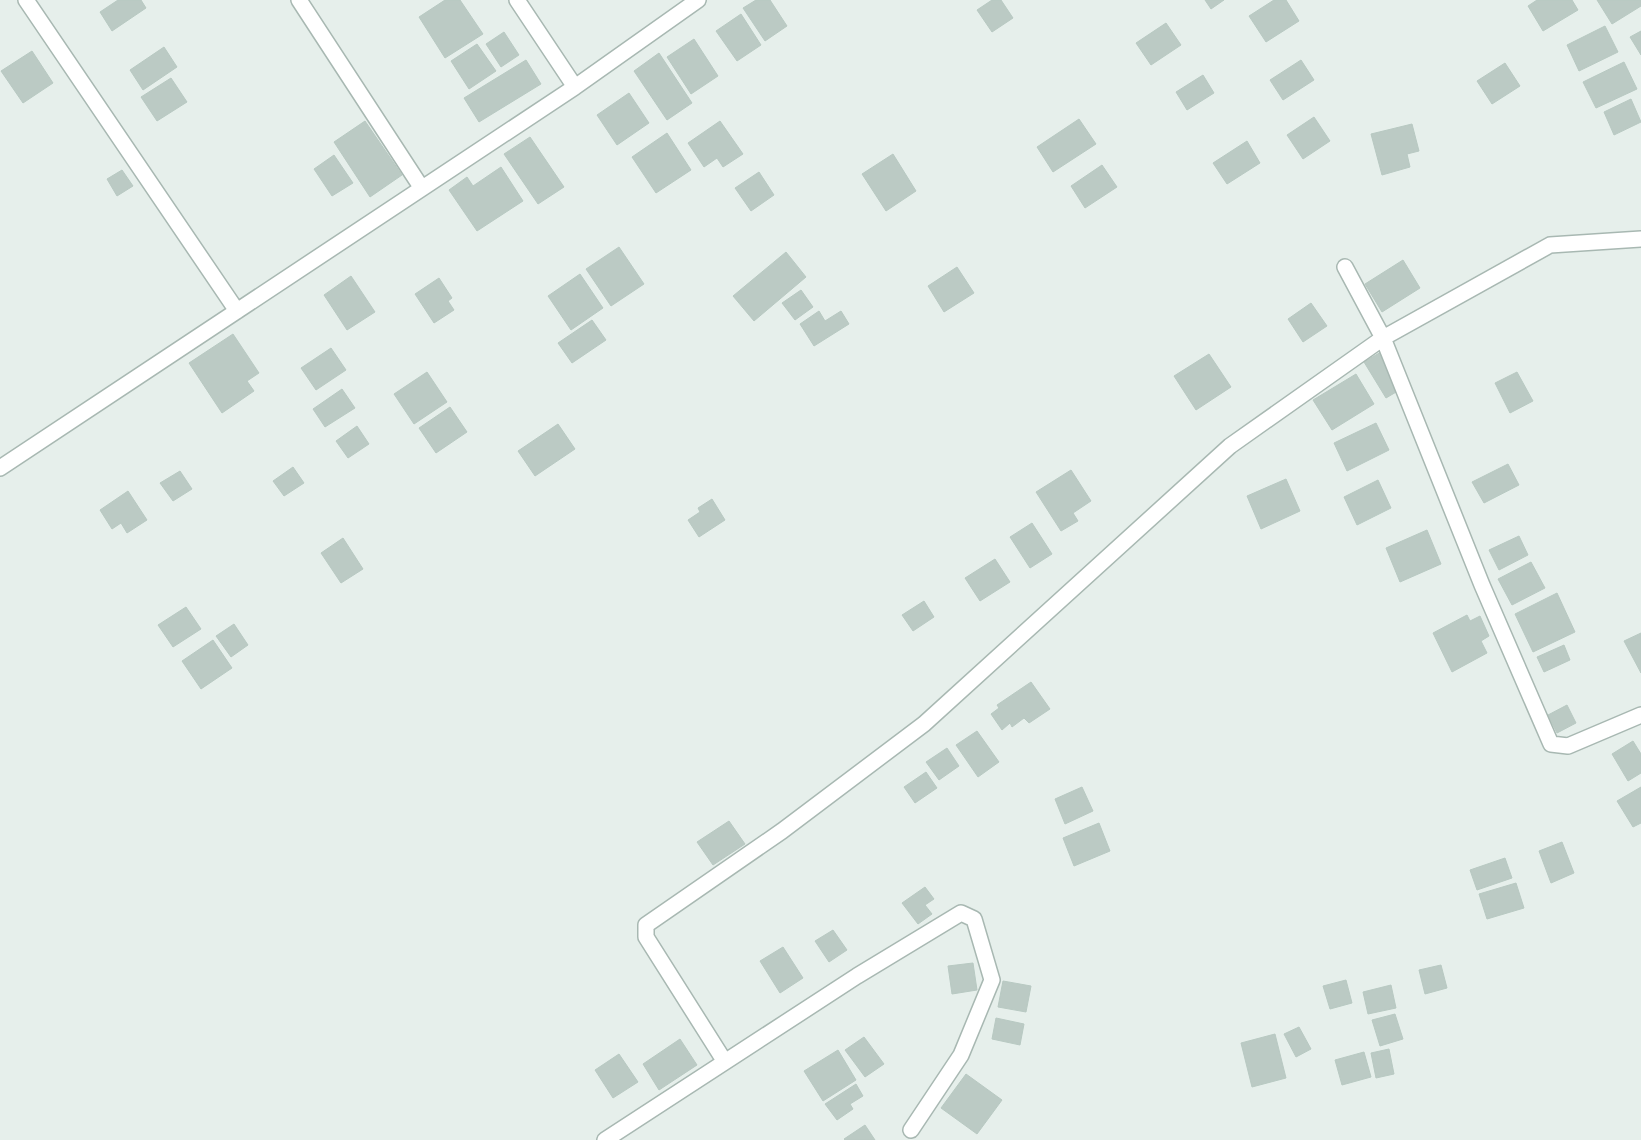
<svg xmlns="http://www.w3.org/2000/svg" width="1641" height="1140" font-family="'IBM Plex Sans',sans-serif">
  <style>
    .building { fill: #bbcac4; stroke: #b8c9c2 }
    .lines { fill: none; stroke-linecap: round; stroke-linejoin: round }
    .minor-casing { stroke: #a8b8b2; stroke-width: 18 }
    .minor { stroke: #fff; stroke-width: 15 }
  </style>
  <rect width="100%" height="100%" fill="#e6efeb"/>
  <path class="building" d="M118 0H141L146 8 112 31 100 12Z
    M445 0H460L483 34 445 58 419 17Z
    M756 0H770L787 26 765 41 743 8Z
    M992 0H1001L1013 18 992 32 977 10Z
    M1205 0H1224L1211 9Z
    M1274 0H1286L1299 21 1266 42 1249 16Z
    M1537 0H1572L1578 10 1543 31 1528 6Z
    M1597 0H1641V6L1612 24Z
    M741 14 761 45 737 61 716 31Z
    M1166 23 1181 45 1151 65 1136 43Z
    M1605 26 1618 52 1579 71 1567 45Z
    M1641 31V55L1630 37Z
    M504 32 519 55 501 67 486 44Z
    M694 39 718 76 691 94 667 57Z
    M477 44 496 71 469 89 451 61Z
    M164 47 177 67 143 90 130 70Z
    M32 51 53 83 23 103 1 71Z
    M659 53 692 103 667 120 634 71Z
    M526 60 541 84 479 122 464 98Z
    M1301 60 1314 80 1283 100 1270 80Z
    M1624 62 1637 89 1596 108 1583 82Z
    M1505 63 1520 86 1492 104 1477 81Z
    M1203 75 1214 93 1187 110 1176 92Z
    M171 78 187 102 157 121 141 97Z
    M629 93 649 123 617 145 597 115Z
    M1631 99 1641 122 1614 135 1604 112Z
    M1314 117 1330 141 1303 159 1287 135Z
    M1079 119 1096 144 1053 172 1037 147Z
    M365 121 402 175 370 197 334 142Z
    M720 121 743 154 723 167 717 158 704 167 688 143Z
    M1412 124 1419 151 1407 154 1410 167 1382 175 1371 134Z
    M667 133 691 170 656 193 632 157Z
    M530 137 564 187 538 204 504 154Z
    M1247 141 1260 163 1227 184 1213 163Z
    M893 154 916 191 886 211 862 174Z
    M334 155 353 183 332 196 314 169Z
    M1102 165 1117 187 1085 208 1071 186Z
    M501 167 523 201 477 231 449 190 467 177 473 186Z
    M122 170 133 186 117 196 107 179Z
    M759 172 774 195 751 211 735 188Z
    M619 247 644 284 611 306 586 269Z
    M786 252 806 277 754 321 733 296Z
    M1403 260 1420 288 1382 312 1365 284Z
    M957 267 974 293 944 312 928 286Z
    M580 274 603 308 571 330 548 296Z
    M351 276 375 312 347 330 324 295Z
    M439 278 452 298 448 301 454 310 434 323 415 294Z
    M801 290 813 307 795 320 782 303Z
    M1311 303 1327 326 1303 342 1288 319Z
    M819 311 825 321 841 311 849 324 814 346 800 324Z
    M592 320 606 340 572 363 558 343Z
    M233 334 259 373 247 381 254 391 222 413 189 363Z
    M331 348 346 370 316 390 301 368Z
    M1381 352 1403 388 1386 398 1364 362Z
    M1209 354 1231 387 1196 410 1174 376Z
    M427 372 447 402 414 424 394 394Z
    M1517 372 1533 401 1510 413 1495 383Z
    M1356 374 1374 404 1332 430 1313 400Z
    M342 389 355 408 325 427 313 409Z
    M450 407 467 432 436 453 419 428Z
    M1376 423 1389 450 1347 471 1334 443Z
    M558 424 575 449 535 476 518 451Z
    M357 426 369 444 348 458 336 441Z
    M1508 464 1519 485 1484 503 1472 482Z
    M293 467 304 483 284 496 273 481Z
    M1071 470 1091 501 1073 513 1078 521 1061 531 1036 492Z
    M180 471 192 489 173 501 160 483Z
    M1286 479 1300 511 1261 529 1247 496Z
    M1378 480 1391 508 1357 525 1344 497Z
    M128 491 147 520 127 533 121 523 112 529 100 510Z
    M712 499 725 520 699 537 688 520 700 512 698 508Z
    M1032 523 1052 554 1030 568 1010 537Z
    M1427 530 1441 564 1400 582 1386 548Z
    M1519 536 1528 555 1499 570 1489 550Z
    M343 538 363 569 341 583 321 553Z
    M995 559 1010 582 980 601 965 578Z
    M1531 562 1545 588 1512 605 1498 579Z
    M1557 593 1575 632 1533 652 1515 614Z
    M924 601 934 617 913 631 902 615Z
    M186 607 201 629 173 647 158 625Z
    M1467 615 1470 621 1480 616 1489 636 1481 641 1487 653 1452 672 1433 633Z
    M234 624 248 645 231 657 216 636Z
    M1641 633V673L1624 641Z
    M213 640 232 668 201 689 182 661Z
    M1564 645 1570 660 1544 672 1537 657Z
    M1031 682 1050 709 1029 723 1024 718 1012 727 1010 723 1002 730 991 714 999 708 997 705Z
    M1567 705 1576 723 1557 733 1548 715Z
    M977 731 999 762 978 777 956 745Z
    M1633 741 1641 754V773L1628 781 1612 754Z
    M947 748 959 766 939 780 926 762Z
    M926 772 937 788 915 803 904 787Z
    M1082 787 1093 811 1065 824 1055 799Z
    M1641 787V823L1633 827 1617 801Z
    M729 821 745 844 713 865 697 842Z
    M1099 823 1110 851 1074 866 1063 838Z
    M1562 842 1574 873 1551 883 1539 851Z
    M1505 858 1512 878 1477 890 1470 870Z
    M1516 883 1524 908 1487 919 1479 894Z
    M925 887 934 899 925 905 932 914 918 924 902 903Z
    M833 930 847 950 829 962 815 941Z
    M783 947 803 978 780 993 760 961Z
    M973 963 977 990 952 994 948 966Z
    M1441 965 1447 988 1425 994 1419 970Z
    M1346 980 1352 1003 1330 1009 1323 986Z
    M1003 981 1031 986 1026 1012 998 1007Z
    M1391 985 1396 1008 1368 1014 1363 992Z
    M1395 1014 1403 1039 1380 1046 1372 1020Z
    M996 1018 1024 1024 1020 1045 992 1039Z
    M1299 1027 1311 1049 1296 1057 1284 1034Z
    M1275 1034 1286 1078 1252 1087 1241 1043Z
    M864 1037 884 1064 865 1077 845 1050Z
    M680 1039 697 1065 659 1090 643 1064Z
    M1389 1049 1394 1074 1376 1078 1371 1053Z
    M838 1050 856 1080 823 1101 804 1071Z
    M1364 1052 1371 1077 1342 1085 1335 1060Z
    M619 1054 638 1082 613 1098 595 1070Z
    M966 1074 1002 1100 977 1134 941 1108Z
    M856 1084 863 1096 850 1104 853 1109 837 1120 825 1104Z
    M865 1125 875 1140H845L844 1139Z"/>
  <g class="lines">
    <g class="minor-casing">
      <path id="minor" d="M26 0 237 311
        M299 0 421 187
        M517 0 575 87
        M1345 267 1383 338 1482 585 1551 744 1568 746 1641 715
        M0 468 575 87 698 0
        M725 1062 646 937V925L782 831 924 724 1230 446 1383 338 1550 245 1641 239
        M605 1140 857 976 961 913 974 919 992 980 961 1055 911 1130"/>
    </g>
    <use href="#minor" class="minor"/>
  </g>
</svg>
